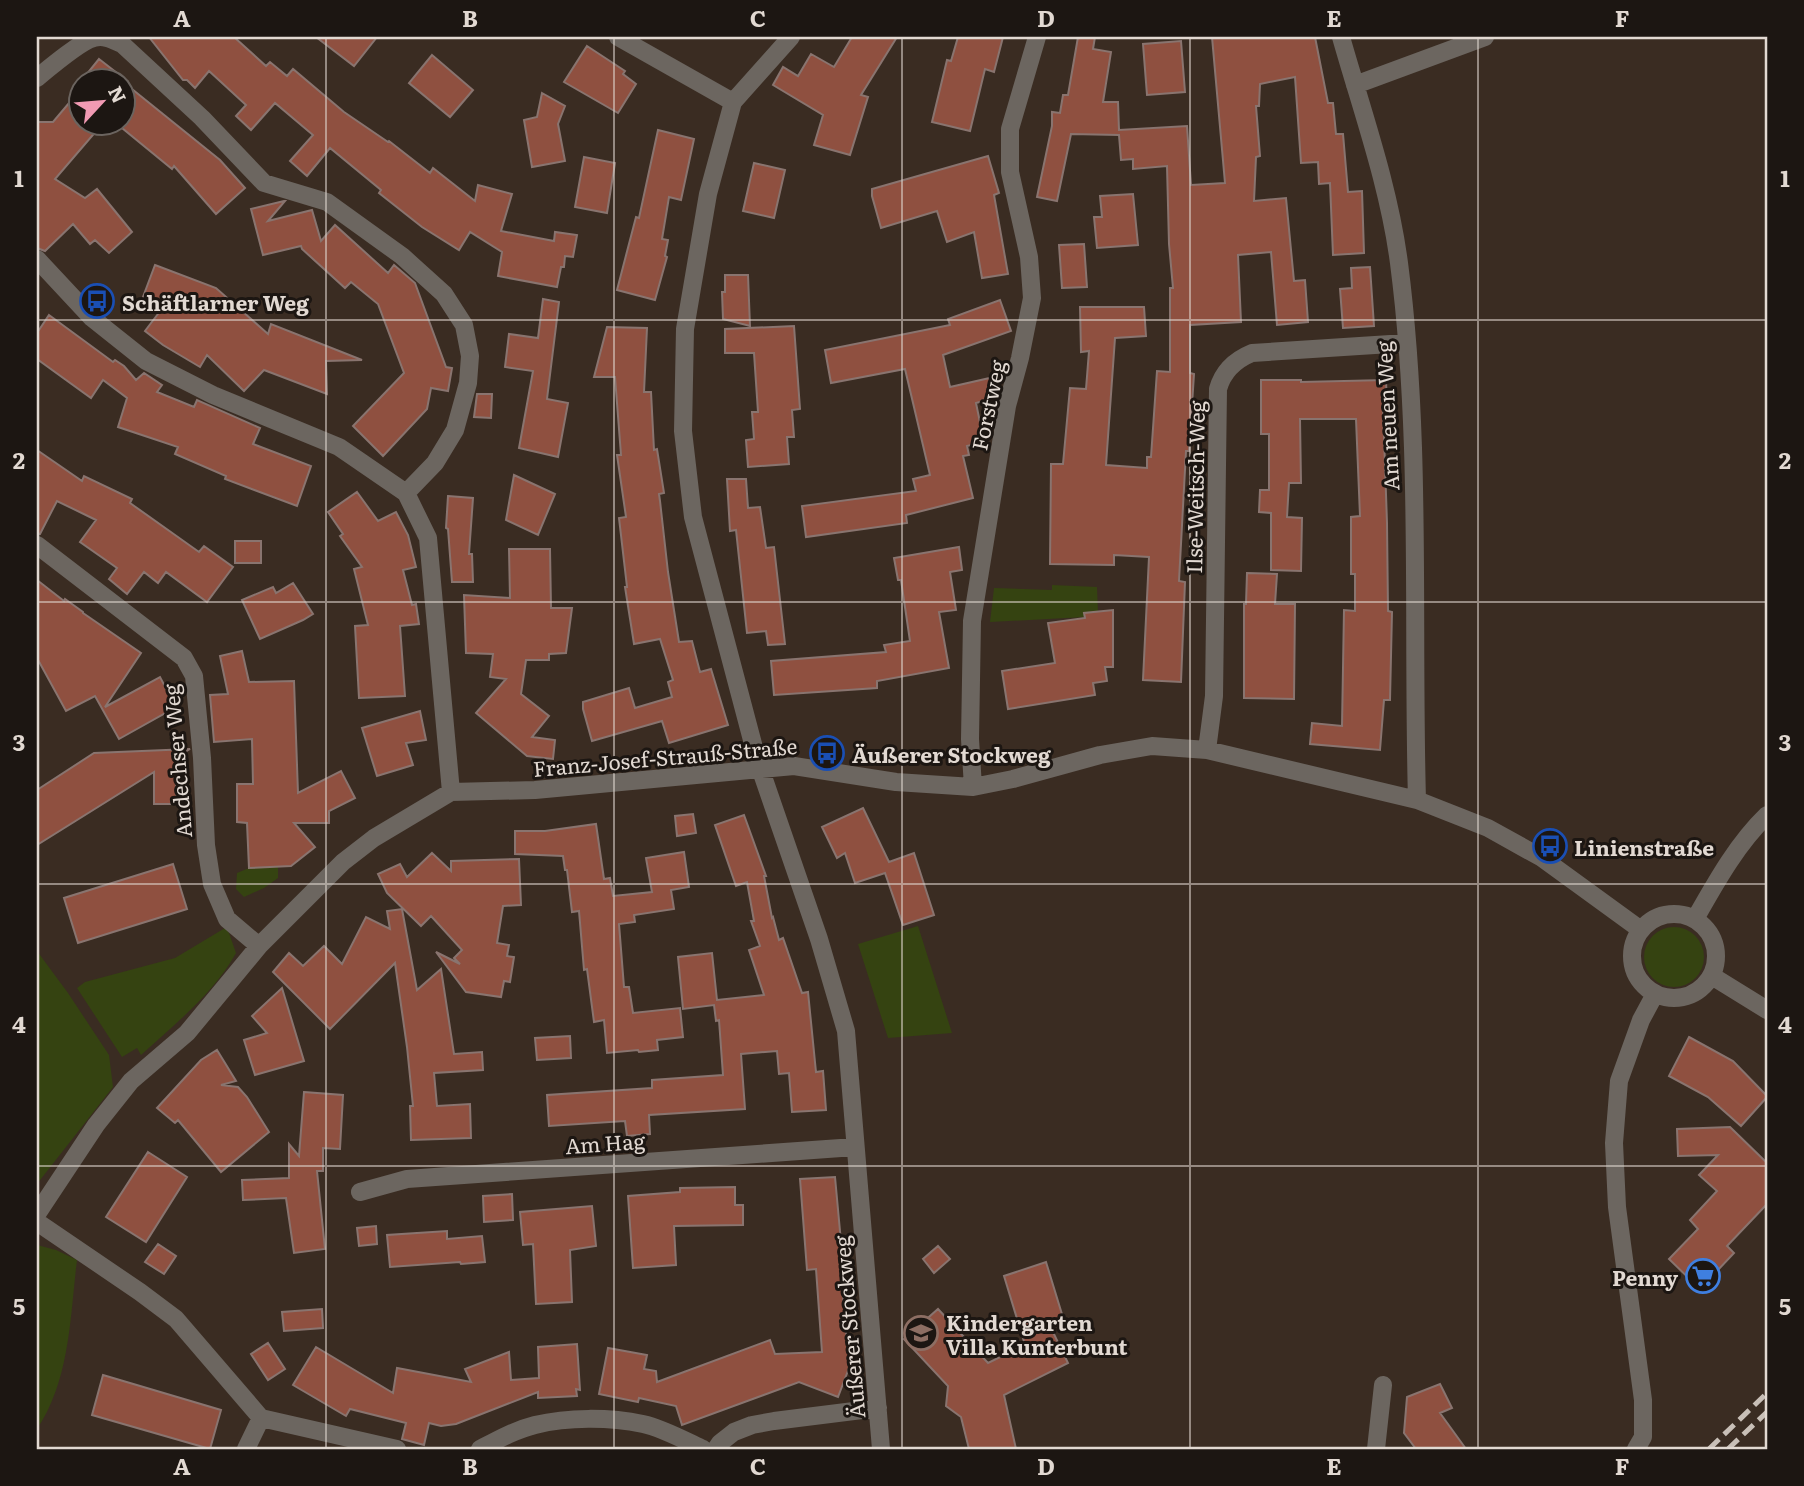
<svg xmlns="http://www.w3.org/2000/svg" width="1804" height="1486" font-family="Literata,serif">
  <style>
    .green { fill: #354311 }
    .building { fill: #8f5040; stroke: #89746f; stroke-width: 2 }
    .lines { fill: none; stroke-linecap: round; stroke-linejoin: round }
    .street { stroke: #6c6660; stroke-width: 18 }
    .rail { stroke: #c8bfb7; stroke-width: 5; stroke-dasharray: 14 7; stroke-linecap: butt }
    .grid { fill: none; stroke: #e2d9d2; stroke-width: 2; stroke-opacity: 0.55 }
    .labels { text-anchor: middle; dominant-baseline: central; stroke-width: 6; stroke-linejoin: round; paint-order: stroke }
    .poi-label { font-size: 21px; font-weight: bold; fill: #e2d9d2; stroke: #1c1612; text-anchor: start }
    .street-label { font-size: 21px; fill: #e2d9d2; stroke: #1c1612 }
    .neatline { fill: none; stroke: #e2d9d2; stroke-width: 2.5 }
    .grid-label { font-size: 23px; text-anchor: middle; font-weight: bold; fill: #e2d9d2 }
  </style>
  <rect width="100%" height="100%" fill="#3a2c22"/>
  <path class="green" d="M1052 585 1097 587 1098 612 1084 613 1085 617 990 622 994 588 1052 590Z
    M278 867V878L264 888 244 897 236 889 237 873 249 868Z
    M918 926 952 1033 888 1038 858 944Z
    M1644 957a30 30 0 1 1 60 0a30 30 0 1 1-60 0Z
    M225 928 229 933 236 953C214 993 175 1024 141 1055L137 1048 122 1057 77 988 85 982 175 958Z
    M37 951 68 993 109 1055 113 1087 37 1184Z
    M37 1245 56 1250 77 1260C70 1317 70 1380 37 1429Z"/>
  <path class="building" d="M149 37H234L266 66 270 62 287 76 293 69 344 112 388 142 389 141 430 173 433 168 475 201 478 185 512 194 501 231 554 241 555 232 577 235 573 257 565 256 564 267H561L557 287 498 276 502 252 470 232 459 250 422 227 379 193 381 190 330 148 307 176 290 161 313 135 275 103 251 130 236 116 246 105 209 71 195 88 187 80H183Z
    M316 37H377L354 66Z
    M852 37H897L861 95 868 97 850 155 814 145 823 115 773 85 783 67 798 76 811 54 834 67Z
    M958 37H1003L994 72 985 69 970 131 932 122 947 60 951 61Z
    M1078 37H1095L1093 49 1111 52 1103 102H1118L1119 130 1187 126 1191 185 1225 183 1212 37H1315L1328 103H1333L1336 134H1343L1348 192 1362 191 1364 253 1333 255 1330 183 1319 184 1318 162 1301 163 1295 77 1260 84 1259 106H1256L1260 156 1256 157 1254 201 1286 198 1294 281 1305 280 1308 322 1277 325 1271 252 1238 255 1241 322 1190 325V373L1194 374 1189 451H1186L1179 581 1185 582 1181 682 1143 680 1149 557 1114 555V565L1050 564 1051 464H1063L1070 388 1086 389 1089 351 1081 352 1080 307H1144L1146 336 1115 338 1106 465 1147 468V457H1151L1157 371 1170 372V288H1173L1169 244 1167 166 1133 169V159L1121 160 1119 135 1071 134 1057 201 1037 197 1052 126V112L1060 113 1063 95H1068Z
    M1181 41 1185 92 1147 95 1143 44Z
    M587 46 625 71 623 74 636 84 618 113 564 82Z
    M432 55 473 90 450 117 409 83Z
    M99 59 126 80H82Z
    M122 81 220 160 245 188 216 214 174 166 172 169 122 128Z
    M80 90V122H104L55 179 85 198 97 189 132 232 109 253 95 240 90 244 73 224 45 251 37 248V122H53Z
    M542 93 565 106 558 124 565 161 532 167 524 120 537 117Z
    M658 130 694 139 681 200 669 197 662 239 668 240 665 256 667 257 655 300 617 290 636 217 639 218Z
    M988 156 999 193 994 195 1008 274 982 278 974 232 947 242 937 211 881 228 872 196V189Z
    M584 157 615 163 607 213 575 207Z
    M754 163 785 170 774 218 743 211Z
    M1133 194 1138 245 1097 248 1094 217H1102L1100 196Z
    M284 201H285L268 221 312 210 321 241 335 225 388 273 394 265 415 283 446 367 452 368 448 391 431 388 427 409 383 456 353 426 404 373 378 304 351 282 345 288 302 249 301 246 263 255 251 209Z
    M1084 244 1087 287 1062 288 1059 245Z
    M155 265 216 288 268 334 271 324 362 360 326 361 327 394 264 370 244 391 207 355 200 367 163 345 145 331 164 306 143 297Z
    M1370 267 1374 326 1343 328 1340 289 1352 288 1351 268Z
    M725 275H748L750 326 723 319 722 292H725Z
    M543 299 559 302 547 399 568 403 558 457 519 448 533 371 505 367 509 334 538 338Z
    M1000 300 1011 331 943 355 950 387 994 377 998 395V397L976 403 984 442 967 446 969 455 963 456 973 498 906 515 907 523 806 537 802 506 916 491 913 479 930 475 905 369 831 383 825 350 950 325 948 319Z
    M49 315 113 362 115 360 124 366 136 380 144 373 162 385 157 392 194 407 197 400 260 428 253 444 311 466 297 506 225 479 226 476 175 454 178 447 118 427 127 398 103 380 91 398 37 359V333Z
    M794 326 800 409 792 410 794 437H787L789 464 748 467 746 440 754 439 752 412H758L754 353H725V329Z
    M607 327 647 328 644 392H651L654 450 657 449 664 493 659 494 660 501 668 572 679 642 692 641 700 672 711 669 728 725 669 743 662 721 592 741 583 709V702L629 688 635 708 672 697 668 682 673 680 660 639 634 644 625 587H627L619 518 626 517 617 455H621L615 377H594Z
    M1261 380H1301V382L1386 380 1387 407H1383L1387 523 1388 611 1392 612 1390 700H1384L1380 750 1310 744 1312 723 1342 726 1344 610 1355 611V574H1351V517L1360 516 1356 419H1300L1301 483H1289L1287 517 1302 518 1301 571 1271 570V513L1259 512 1260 490H1269V434H1261Z
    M477 394H492L491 418 474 417Z
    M37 450 82 481 84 476 132 499 130 503 199 552 204 546 233 567 207 602 166 572 158 583 144 572 127 594 109 579 117 568 80 542 96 520 57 501 40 534H37Z
    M514 475 555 494 538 535 506 520Z
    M727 479H746L748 508 760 507 766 548 774 547 785 644 768 645 766 631 747 633 736 530 730 531Z
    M357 492 378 521 396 512 408 535 416 567 403 570 412 605 416 604 419 624 400 626 405 696 359 698 355 626 368 625 354 569 362 567 340 536 343 534 328 512Z
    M448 496 473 498 469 554H472L473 582H452L448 529 446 528Z
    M235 541H261V563H235Z
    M959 547 962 570 950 572 956 610 939 612 949 668 877 681V688L774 695 771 661 886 652 884 645 910 641 901 580H898L894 558Z
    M509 549H550L551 608H572L566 653 549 654V660H526L521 694 549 716 532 737 555 740 553 759 527 756 476 713 506 679 490 677 493 654 466 653 464 595 510 598Z
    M1247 573 1277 574 1275 604H1295L1294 699 1244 698V604H1246Z
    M37 580 64 601 65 599 83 612V613L141 653 105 707 160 677 176 707 119 739 95 696 66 711 37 658Z
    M293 583 313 614 303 620 260 639 242 600 273 587 276 593Z
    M1113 610V667H1105L1107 681 1093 683 1095 695 1008 709 1002 671 1055 663 1048 623 1085 618 1084 613Z
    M242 651 249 682 294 681 298 793 341 771 355 798 329 811V823H294L315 847 291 866 249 868 247 823 237 822V784H253L252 739 214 742 210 695 228 694 220 656Z
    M420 711 426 740 406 743 413 765 377 776 362 728Z
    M190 749 175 758 177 804H154V772L37 845V790L94 753Z
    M863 808 889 862 914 853 934 915 903 925 885 873 855 883 845 853 837 858 822 827Z
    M693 814 696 833 677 836 675 816Z
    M744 815 766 876H764L772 918 773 917 779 940 783 938 802 993 808 992 816 1072 823 1071 826 1110 792 1112 789 1073 779 1074 777 1051 741 1054 745 1109 649 1115 650 1134 627 1136 625 1121 549 1126 547 1095 652 1088V1080L723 1075 719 1020 716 1021 714 1005 683 1009 678 957 712 953 717 1000 764 995 749 950 760 946 751 921H754L747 882 736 886 715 825Z
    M596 824 604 879 610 878 613 896 652 892 646 858 684 852 689 887 671 890 674 909 634 915 635 922 619 924 624 987H629L633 1013 680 1008 683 1037 657 1040 658 1050 639 1052 638 1050 607 1053 604 1020 594 1022 587 969 584 970 579 911 572 912 567 870H565L563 856 515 854V831H545Z
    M432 853 451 871V861L519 859 521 905 503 906 497 943 509 945 507 956 514 957 510 982 504 981 501 997 466 992 436 952 460 964 454 958 462 950 431 916 421 926 387 893 378 874 400 864 407 877Z
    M173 864 187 909 78 943 64 898Z
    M402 909 417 990 441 969 454 1054 482 1052 483 1070 434 1073 437 1106 470 1104 471 1138 411 1140 410 1106H413L407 1047 395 963 330 1029 273 972 289 953 303 966 324 946 342 964 366 917 390 929 387 911Z
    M282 988 304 1061 255 1075 244 1040 267 1033 252 1016Z
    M570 1036 571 1058 537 1060 535 1038Z
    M1689 1037 1733 1061 1767 1096V1097L1741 1126 1708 1097 1669 1076Z
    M217 1050 236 1081 221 1085 238 1087 247 1097 269 1132 221 1172 178 1120 175 1123 157 1108 201 1060Z
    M304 1092 343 1095 340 1149 323 1148V1171H317L325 1249 294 1253 286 1198 243 1200 242 1180 289 1178V1144L299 1156Z
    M1730 1127 1767 1163V1204L1727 1246 1734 1253 1700 1289 1669 1259 1698 1229 1690 1220 1717 1191 1699 1175 1718 1155 1678 1156 1677 1129Z
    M148 1152 187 1177 146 1242 106 1217Z
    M835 1177 846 1296H843L847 1342 857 1347 838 1397 799 1382 682 1425 676 1406 639 1398 638 1402 599 1394 608 1348 647 1355 644 1369 656 1371 657 1382 770 1340 775 1354 822 1352 816 1269 807 1270 800 1179Z
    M735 1187V1205H743V1225L674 1226 676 1265 633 1268 628 1196 680 1192V1188Z
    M512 1194 513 1220 484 1222 483 1196Z
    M592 1206 596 1246 570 1250 572 1302 536 1304 533 1244 523 1245 520 1212Z
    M376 1226 377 1244 359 1246 357 1228Z
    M447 1231V1239L482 1236 485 1262 461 1264 460 1262 390 1267 387 1235Z
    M158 1244 176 1256 164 1274 145 1262Z
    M938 1246 950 1259 934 1273 923 1259Z
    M1046 1262 1065 1324 1051 1328 1068 1363 1004 1395 1016 1449H969L961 1417 946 1406 948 1386 904 1339 938 1309 988 1363 1025 1345 1004 1276Z
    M322 1309 323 1328 284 1331 282 1312Z
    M268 1343 285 1369 268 1380 251 1354Z
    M577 1344 580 1390 576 1389 577 1396 538 1398V1392L456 1424 441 1426 429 1423 424 1445 402 1439 406 1423 350 1409 346 1416 293 1385 316 1347 393 1393 397 1368 471 1382 465 1369 509 1352 511 1380 539 1378 538 1347Z
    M103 1375 221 1410 210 1449 92 1415Z
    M1440 1384 1452 1408 1440 1413 1466 1449H1416L1404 1433 1407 1397Z"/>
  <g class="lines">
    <path class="street" d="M618 37 733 102
      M791 37 733 102 708 194 685 329 683 431 693 517 757 759 819 939 846 1031 881 1449
      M1341 37C1362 111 1389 186 1399 263 1422 441 1412 621 1417 800
      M37 78C49 68 81 41 94 38 104 35 113 40 122 44L202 118 264 183 327 202 402 256 444 294 464 325 470 356 468 383 455 430 435 463 406 493
      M1355 85 1485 37
      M37 259 92 318 146 361 213 395 339 447 406 493 428 538 451 792
      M37 545 184 658 194 676 202 758 206 845 212 884 227 919 259 946
      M1207 750 1214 696 1218 389C1223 371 1235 360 1252 353L1406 343
      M973 787 970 739 972 621 1007 406 1020 358 1032 298 1029 257 1010 172V129L1037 37
      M1632 956a42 42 0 1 1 84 0a42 42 0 1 1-84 0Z
      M1695 919C1716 882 1737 844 1767 815
      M1712 976 1767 1010
      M360 1192 407 1179 855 1147
      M37 1214 96 1125 131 1081 187 1033 259 946 343 862 374 838 451 792 535 790 794 766 896 782 973 787 1013 779 1100 755 1152 746 1207 750 1417 800 1488 828 1542 858 1641 930
      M37 1222 140 1292 176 1319 261 1418 397 1449
      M246 1449 261 1418
      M480 1449C497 1440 515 1430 535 1425 568 1417 609 1417 643 1424 662 1428 686 1441 703 1449
      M716 1449 720 1443 734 1432 752 1425 774 1421 878 1408
      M1376 1449 1383 1385
      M1636 1449 1643 1437V1400L1617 1207 1614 1143 1619 1081 1641 1020 1655 994"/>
    <path class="rail" d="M1709 1449 1767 1393
      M1728 1449 1767 1412"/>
  </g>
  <path class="grid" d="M326 37V1449M614 37V1449M902 37V1449M1190 37V1449M1478 37V1449M37 320H1767M37 602H1767M37 884H1767M37 1166H1767"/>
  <defs>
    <g id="bus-ring" transform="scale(1.75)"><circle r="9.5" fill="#1c1612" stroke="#1a4fb4" stroke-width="1.5"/><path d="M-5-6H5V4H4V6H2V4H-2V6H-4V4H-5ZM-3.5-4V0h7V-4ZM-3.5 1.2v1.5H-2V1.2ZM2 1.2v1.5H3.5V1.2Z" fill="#1a4fb4"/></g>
    <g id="supermarket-ring" transform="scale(1.75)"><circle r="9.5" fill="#1c1612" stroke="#3f7fe0" stroke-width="1.5"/><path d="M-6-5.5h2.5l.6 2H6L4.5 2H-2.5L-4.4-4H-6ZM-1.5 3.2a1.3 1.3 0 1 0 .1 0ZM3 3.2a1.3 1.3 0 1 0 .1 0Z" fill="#3f7fe0"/></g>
    <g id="school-ring" transform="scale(1.75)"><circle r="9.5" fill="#1c1612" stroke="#8d6e63" stroke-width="1.5"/><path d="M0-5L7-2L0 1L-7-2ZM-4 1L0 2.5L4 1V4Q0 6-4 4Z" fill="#8d6e63"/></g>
  </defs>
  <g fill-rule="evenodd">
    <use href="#bus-ring" x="97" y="301"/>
    <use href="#bus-ring" x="827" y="753"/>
    <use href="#bus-ring" x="1550" y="846"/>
    <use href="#supermarket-ring" x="1703" y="1276"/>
    <use href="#school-ring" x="921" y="1333"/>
  </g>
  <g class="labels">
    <g class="poi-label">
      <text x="122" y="301">Schäftlarner Weg</text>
      <text x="852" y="753">Äußerer Stockweg</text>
      <text x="1574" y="846">Linienstraße</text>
      <text x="1678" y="1276" text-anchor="end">Penny</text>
      <text x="946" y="1321">Kindergarten<tspan x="946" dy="24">Villa Kunterbunt</tspan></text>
    </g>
    <g class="street-label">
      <text transform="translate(987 405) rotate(-78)">Forstweg</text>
      <text transform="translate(1386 416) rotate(-93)">Am neuen Weg</text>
      <text transform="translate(1194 487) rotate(-89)">Ilse-Weitsch-Weg</text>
      <text transform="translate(665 756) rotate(-5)">Franz-Josef-Strauß-Straße</text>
      <text transform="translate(176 761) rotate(-95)">Andechser Weg</text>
      <text transform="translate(605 1142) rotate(-4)">Am Hag</text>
      <text transform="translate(848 1327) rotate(-95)">Äußerer Stockweg</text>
    </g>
  </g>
  <rect width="1804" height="1486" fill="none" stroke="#1c1612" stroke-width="77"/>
  <g transform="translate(102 102) rotate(64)"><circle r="33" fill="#1c1612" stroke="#6b645f" stroke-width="2"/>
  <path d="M0-5L12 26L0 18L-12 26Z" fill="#f19ab3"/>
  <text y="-10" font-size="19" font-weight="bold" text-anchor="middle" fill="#e2d9d2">N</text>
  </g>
  <rect x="38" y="38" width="1728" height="1410" class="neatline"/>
  <g class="grid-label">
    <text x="182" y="27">A</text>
    <text x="470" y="27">B</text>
    <text x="758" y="27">C</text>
    <text x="1046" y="27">D</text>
    <text x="1334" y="27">E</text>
    <text x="1622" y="27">F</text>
    <text x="19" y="187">1</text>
    <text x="1785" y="187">1</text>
    <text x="19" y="469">2</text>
    <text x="1785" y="469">2</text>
    <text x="19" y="751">3</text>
    <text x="1785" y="751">3</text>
    <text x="19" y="1033">4</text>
    <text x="1785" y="1033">4</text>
    <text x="19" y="1315">5</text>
    <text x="1785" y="1315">5</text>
    <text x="182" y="1475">A</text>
    <text x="470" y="1475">B</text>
    <text x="758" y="1475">C</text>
    <text x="1046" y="1475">D</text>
    <text x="1334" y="1475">E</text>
    <text x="1622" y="1475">F</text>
  </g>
</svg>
